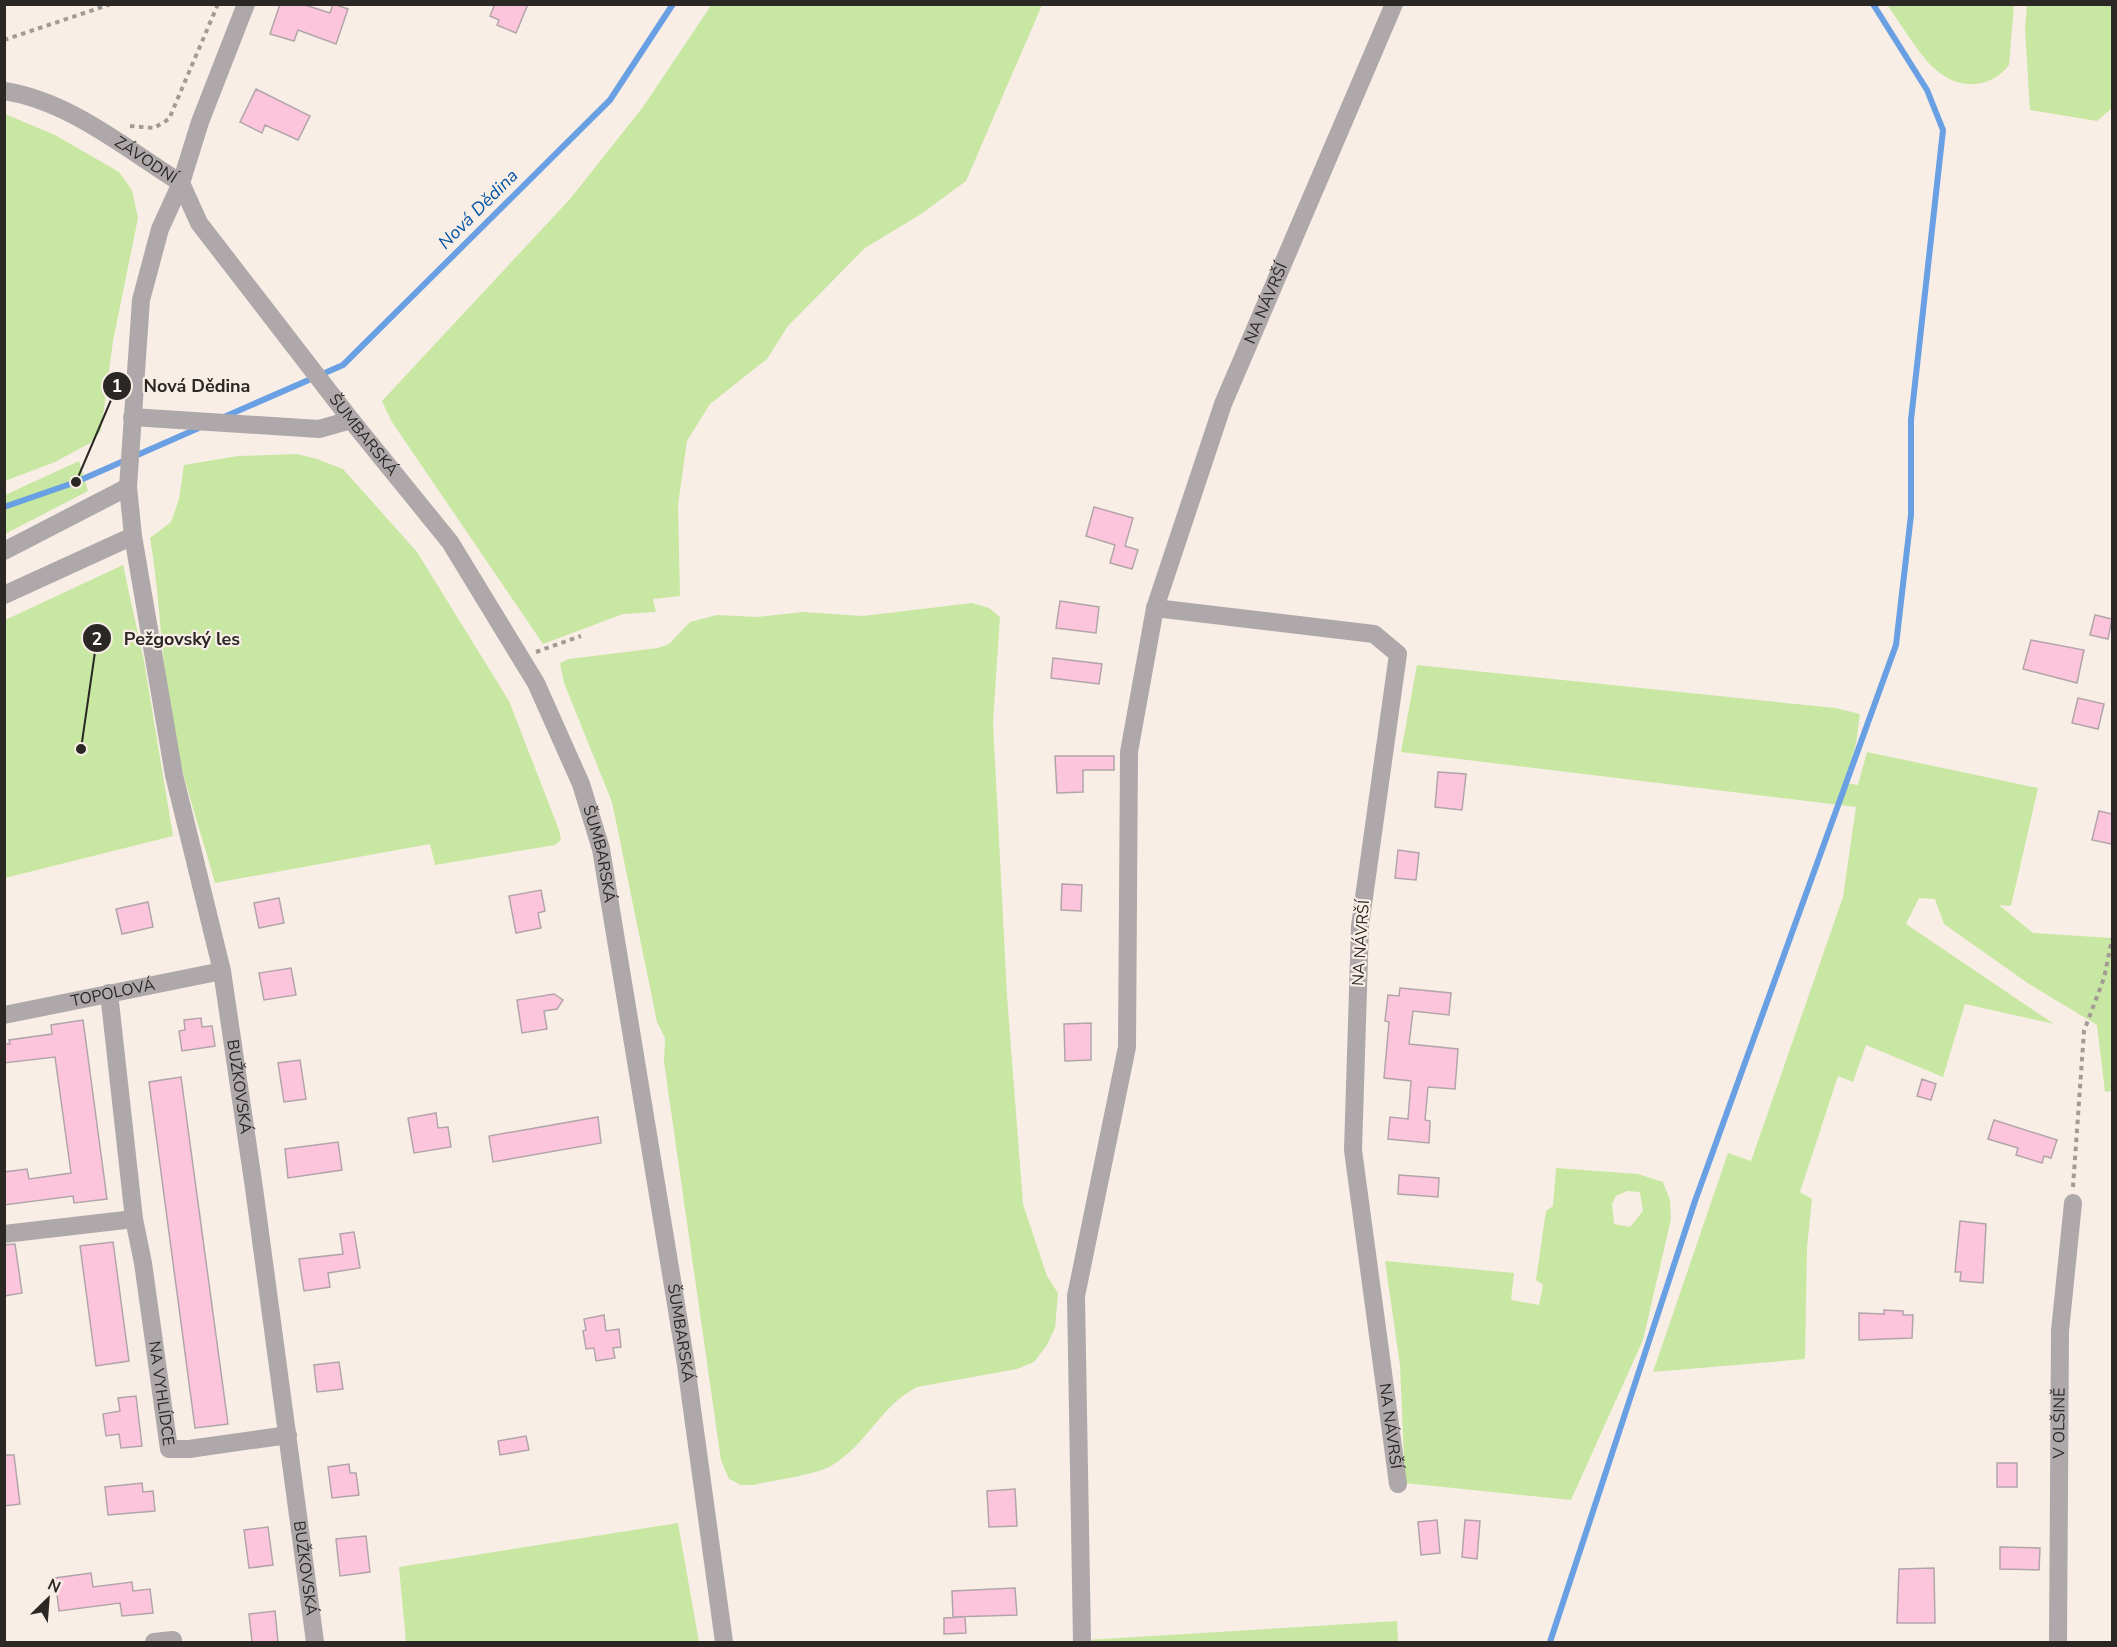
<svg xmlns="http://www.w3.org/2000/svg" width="2117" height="1647" font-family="'Nunito Sans',sans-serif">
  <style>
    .green { fill: #c8e7a2; fill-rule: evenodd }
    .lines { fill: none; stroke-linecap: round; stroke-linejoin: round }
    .stream { stroke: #699fe3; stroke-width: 6 }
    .building { fill: #fdc5db; stroke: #b1a5aa; stroke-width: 1.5 }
    .path { stroke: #a29a95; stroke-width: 4; stroke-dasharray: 4.5 4.5; stroke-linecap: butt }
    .minor { stroke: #aea8aa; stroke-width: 18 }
    .tertiary { stroke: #aea8aa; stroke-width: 18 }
    .labels { text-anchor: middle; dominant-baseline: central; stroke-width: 4.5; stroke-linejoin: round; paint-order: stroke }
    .street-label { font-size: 16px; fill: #2b2725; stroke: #f8eee6 }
    .water-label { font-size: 18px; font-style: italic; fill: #0455a5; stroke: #f8eee6 }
    .leader { fill: none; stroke: #2b2725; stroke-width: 2 }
    .callout-dot { fill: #2b2725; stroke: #f8eee6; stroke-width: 2 }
    .mark-label { font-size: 18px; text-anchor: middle; font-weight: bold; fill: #fff }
    .callout-label { font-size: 18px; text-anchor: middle; font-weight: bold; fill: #2b2725; stroke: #f8eee6; stroke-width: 4.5; stroke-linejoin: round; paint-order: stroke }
  </style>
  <rect width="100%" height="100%" fill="#f8eee6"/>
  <path class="green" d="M712 4 1042 5 966 181 921 214 865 248 788 326 767 359 710 404 687 441 678 505 680 596 653 599 656 612 623 614 543 644 392 422 382 401 570 199 643 107Z
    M1887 5H2014L2009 65C1990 90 1958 90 1935 69 1919 55 1900 22 1887 5Z
    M2027 5H2112V108L2097 121 2030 110 2025 29Z
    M5 114 55 135 119 172 132 190 138 218 113 341 101 431 90 443 55 462 5 481Z
    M297 454 317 459 343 469 417 552 509 701 559 830 561 840 555 845 435 865 430 844 215 883C201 832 183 781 173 729 161 666 161 601 150 538L171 522 179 499 184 465 238 456Z
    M79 461 88 491 5 534V495Z
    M123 565 144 661 173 836 5 878V620Z
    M972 603 989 608 1000 617 993 722 1007 996 1023 1204 1047 1276 1058 1293 1055 1328 1047 1345 1034 1362 1017 1369 917 1387C881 1405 866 1446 831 1466 815 1475 774 1480 754 1485H741L729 1479 721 1460 664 1062 665 1038 657 1022 612 802 564 683 560 663 569 659 658 648 669 644 690 622 717 615 757 617 803 612 863 616Z
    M1417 665 1835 708 1860 714 1856 744 1845 783 1858 785 1867 752 2038 788 2011 906 1999 905 2033 933 2112 938V1091L2105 1092 2097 1025 2029 984 1944 924 1935 899 1919 898 1906 924 2054 1024 1965 1004 1943 1077 1866 1045 1853 1082 1838 1076 1800 1192 1812 1199 1807 1247 1805 1359 1653 1372 1728 1153 1751 1161 1843 897 1856 807 1401 752Z
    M1556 1168 1638 1174 1663 1182 1670 1200 1671 1219 1643 1340 1571 1500 1405 1483 1400 1365 1385 1261 1514 1273 1511 1300 1539 1305 1543 1285 1536 1280 1546 1211 1553 1206ZM1627 1191 1640 1192 1643 1211 1630 1227 1614 1224 1612 1204 1616 1196Z
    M678 1523 699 1642H406L399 1567Z
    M1397 1621 1398 1642H1086V1640Z"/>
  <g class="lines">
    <path class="stream" d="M224 417 343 365 610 100 673 4
      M4 507 76 482 201 427
      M1550 1642 1695 1201 1896 645 1911 515V420L1943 130 1927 90 1873 4"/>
  </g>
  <path class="building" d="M280 4H302L330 13 333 4 348 9 336 44 298 30 294 41 270 34Z
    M495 4H528L516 33 497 25 499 20 490 16Z
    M256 89 310 116 298 140 265 125 262 133 240 122Z
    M1094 507 1133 518 1125 546 1138 550 1132 569 1110 563 1115 545 1086 536Z
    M1060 601 1099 607 1096 633 1056 628Z
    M2095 615 2112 619 2108 639 2090 635Z
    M2031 640 2084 650 2077 683 2023 669Z
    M1053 658 1102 664 1099 684 1051 678Z
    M2078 698 2104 704 2098 729 2072 723Z
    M1055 756H1114V770H1083V792L1057 793Z
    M1438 772 1466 774 1462 810 1435 807Z
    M2099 811 2112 814V844L2092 840Z
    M1398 850 1419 853 1416 880 1395 878Z
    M1062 884 1082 885 1081 911 1061 910Z
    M541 890 545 911 538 913 541 928 516 933 509 896Z
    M279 898 284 923 259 928 254 903Z
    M148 902 153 927 122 934 116 909Z
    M291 968 296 995 264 1000 259 973Z
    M1400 988 1451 993 1449 1015 1413 1011 1409 1044 1458 1049 1455 1089 1428 1087 1425 1120 1430 1121 1429 1143 1388 1139 1390 1117 1408 1119 1411 1081 1384 1078 1389 1022 1385 1021 1388 995 1399 996Z
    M554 994 563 1000 557 1009 544 1011 547 1029 522 1033 517 1000Z
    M201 1018 202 1027 212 1026 215 1046 182 1051 179 1031 185 1030 184 1020Z
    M83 1020 107 1199 74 1203 73 1196 4 1205V1172L27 1169 29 1179 71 1173 55 1057 4 1063V1044H10L9 1040 52 1034 51 1025Z
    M1091 1023V1060L1065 1061 1064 1024Z
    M300 1060 306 1099 284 1102 278 1063Z
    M181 1077 228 1424 195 1428 149 1082Z
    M1922 1079 1936 1084 1931 1100 1917 1096Z
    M436 1113 438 1128 448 1127 451 1147 414 1153 408 1118Z
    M598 1117 601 1143 493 1162 489 1136Z
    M1994 1120 2057 1140 2051 1158 2044 1156 2042 1163 2016 1155 2018 1148 1988 1139Z
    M338 1142 342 1170 288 1178 285 1149Z
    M1399 1175 1439 1178 1438 1197 1398 1194Z
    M1960 1221 1986 1224 1983 1283 1960 1281 1961 1272H1955Z
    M354 1232 360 1268 328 1273 330 1287 304 1291 299 1259 343 1254 340 1234Z
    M113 1242 129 1361 96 1366 80 1246Z
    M15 1244 22 1293 4 1296V1245Z
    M1884 1310 1903 1311V1315H1913L1912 1338 1859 1340V1313L1884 1314Z
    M604 1315 606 1331 619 1329 621 1347 613 1348 615 1358 596 1361 594 1348 586 1349 583 1331 586 1330 584 1319Z
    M339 1362 343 1389 317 1392 314 1365Z
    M136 1396 142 1446 121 1448 119 1434 106 1436 103 1414 120 1411 118 1398Z
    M526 1436 529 1450 500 1455 498 1441Z
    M4 1455H14L20 1504 4 1506Z
    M1997 1463H2017V1487H1997Z
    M349 1464 350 1473H356L359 1495 332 1498 328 1467Z
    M142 1483 143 1492 153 1491 155 1511 108 1515 105 1487Z
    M1015 1489 1017 1526 989 1527 987 1491Z
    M1437 1520 1440 1553 1421 1555 1418 1522Z
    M1465 1520 1480 1521 1477 1559 1462 1557Z
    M268 1527 273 1565 249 1568 244 1530Z
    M366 1536 370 1572 340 1576 336 1539Z
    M2000 1547 2040 1548 2039 1570 2000 1569Z
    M1934 1568 1935 1623H1897L1899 1569Z
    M91 1573 93 1587 132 1582 133 1591 150 1589 153 1613 122 1616 120 1603 59 1611 55 1578Z
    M1015 1588 1017 1615 953 1617 952 1591Z
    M275 1611 278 1642H252L249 1614Z
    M965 1617 966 1633 944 1634V1618Z"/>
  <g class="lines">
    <path class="path" d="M4 40 111 4
      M130 126 154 128 169 119 218 4
      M536 652 581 636
      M2073 1187 2084 1031 2104 978 2112 939"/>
    <g class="minor">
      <path id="s1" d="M181 183 160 229 141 300 128 487 133 536 174 775 222 971 254 1188 315 1642"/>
      <path d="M132 417 319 429 351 420"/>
      <path d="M4 551 128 487"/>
      <path d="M4 595 133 536"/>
      <path id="s2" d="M1155 608 1374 634 1398 654 1360 926 1353 1150 1398 1484"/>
      <path id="s3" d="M109 993 134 1219 143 1263 169 1449H189L288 1435"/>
      <path id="s4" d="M4 1015 222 971"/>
      <path d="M4 1234 134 1219"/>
      <path d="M154 1642 173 1640"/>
      <path id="s5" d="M1082 1642 1076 1296 1127 1047 1129 752 1155 608 1223 404 1394 4"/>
      <path id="s6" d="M2058 1642 2060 1331 2073 1203"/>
    </g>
    <g class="tertiary">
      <path id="s7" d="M4 91C70 101 126 149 181 183"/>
      <path id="s8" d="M181 183 199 223 351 420 450 542 536 683 581 784 601 849 686 1365 724 1642"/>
      <path d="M181 183 200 122 246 4"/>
    </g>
  </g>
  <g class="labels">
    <g class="street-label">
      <text stroke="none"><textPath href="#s7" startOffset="159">ZÁVODNÍ</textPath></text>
      <text stroke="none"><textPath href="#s5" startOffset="1366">NA NÁVRŠÍ</textPath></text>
      <text stroke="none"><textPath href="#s8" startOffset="312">ŠUMBARSKÁ</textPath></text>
      <text stroke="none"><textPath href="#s8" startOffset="798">ŠUMBARSKÁ</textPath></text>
      <text transform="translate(1361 943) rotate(-86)">NA NÁVRŠÍ</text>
      <text stroke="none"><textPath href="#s4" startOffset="111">TOPOLOVÁ</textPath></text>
      <text stroke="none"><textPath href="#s1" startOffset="922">BUŽKOVSKÁ</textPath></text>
      <text stroke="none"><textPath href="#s8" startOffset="1284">ŠUMBARSKÁ</textPath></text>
      <text stroke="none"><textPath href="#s3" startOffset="404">NA VYHLÍDCE</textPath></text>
      <text stroke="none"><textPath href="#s6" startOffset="219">V OLŠINĚ</textPath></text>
      <text stroke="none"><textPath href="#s2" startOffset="1029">NA NÁVRŠÍ</textPath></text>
      <text stroke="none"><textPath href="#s1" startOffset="1408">BUŽKOVSKÁ</textPath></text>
    </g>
    <g class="water-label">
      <text transform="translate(478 209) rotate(-45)">Nová Dědina</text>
    </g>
  </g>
  <path class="leader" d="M76 482L117 386M81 749L97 638"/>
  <g class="callout-dot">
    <circle cx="76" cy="482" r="6"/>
    <circle cx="81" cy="749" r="6"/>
    <circle cx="117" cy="386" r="15"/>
    <circle cx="97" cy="638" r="15"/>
  </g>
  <g class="mark-label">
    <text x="117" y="392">1</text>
    <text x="97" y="645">2</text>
  </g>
  <g class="callout-label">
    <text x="197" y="392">Nová Dědina</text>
    <text x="182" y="645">Pežgovský les</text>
  </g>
  <rect width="2117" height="1647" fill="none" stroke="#2b2725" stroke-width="12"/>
  <g transform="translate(48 1599) rotate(25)" stroke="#f8eee6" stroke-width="4.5" paint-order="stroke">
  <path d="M0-4.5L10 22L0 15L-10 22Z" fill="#2b2725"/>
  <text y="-9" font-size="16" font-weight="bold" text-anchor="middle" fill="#2b2725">N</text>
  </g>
</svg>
